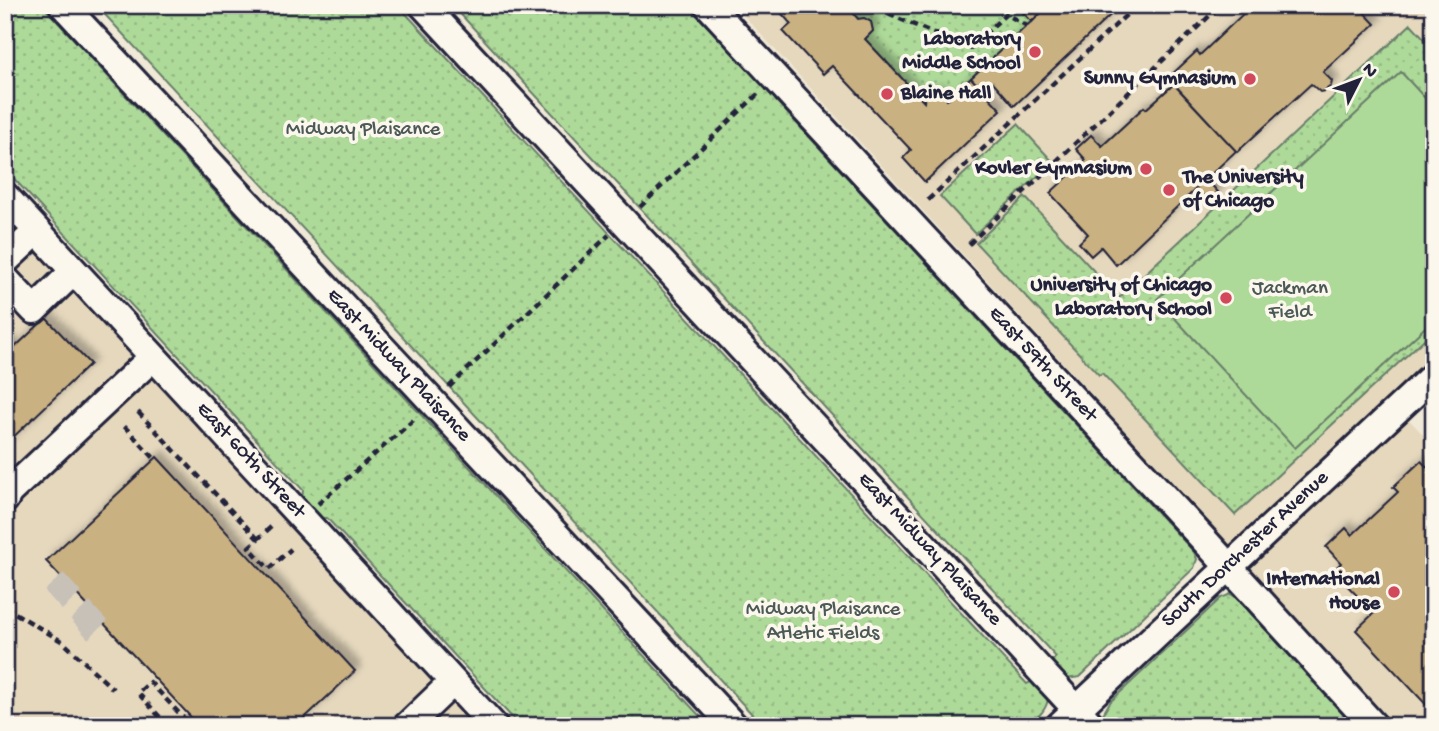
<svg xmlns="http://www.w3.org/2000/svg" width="1439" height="731" font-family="'Gochi Hand',sans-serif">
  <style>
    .built { fill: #e5d8bd }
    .grass { fill: url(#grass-dots); stroke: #687e6a; stroke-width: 2 }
    .pitch { fill: #aeda99; stroke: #687e6a; stroke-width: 2 }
    .building { fill: #c9b181; stroke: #22223b; stroke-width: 2; filter: url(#shadow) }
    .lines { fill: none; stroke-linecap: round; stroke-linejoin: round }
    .minor-tunnel { stroke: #c8c1b8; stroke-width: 26; stroke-dasharray: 26 13; stroke-linecap: butt }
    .minor-casing { stroke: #22223b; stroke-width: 32 }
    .path { stroke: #22223b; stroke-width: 4.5; stroke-dasharray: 7 5; stroke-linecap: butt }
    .minor { stroke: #fbf7ec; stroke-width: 26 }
    .poi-dot { fill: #d1495b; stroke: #fbf7ec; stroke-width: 2.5 }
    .labels { text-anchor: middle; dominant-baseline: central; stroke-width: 7; stroke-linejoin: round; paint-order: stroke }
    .poi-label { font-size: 21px; font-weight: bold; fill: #22223b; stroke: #fbf7ec; text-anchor: end }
    .park-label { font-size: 21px; fill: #4c5957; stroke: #fbf7ec }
    .street-label { font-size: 21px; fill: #22223b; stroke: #fbf7ec }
  </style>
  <defs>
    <pattern id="grass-dots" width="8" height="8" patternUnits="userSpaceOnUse" patternTransform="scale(1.75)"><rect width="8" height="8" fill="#aeda99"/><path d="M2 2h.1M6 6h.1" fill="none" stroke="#95bb85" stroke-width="1.8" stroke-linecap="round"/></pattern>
    <filter id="shadow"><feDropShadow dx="6" dy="-6" stdDeviation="3.5" flood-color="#0004"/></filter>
  </defs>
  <rect width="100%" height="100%" fill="#f1e9d7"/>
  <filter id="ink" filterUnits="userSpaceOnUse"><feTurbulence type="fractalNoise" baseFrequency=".0143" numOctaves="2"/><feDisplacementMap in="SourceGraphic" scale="14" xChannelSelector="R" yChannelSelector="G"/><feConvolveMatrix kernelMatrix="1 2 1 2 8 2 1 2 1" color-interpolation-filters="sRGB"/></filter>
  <g filter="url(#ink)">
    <path class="built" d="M734 5H1434V375L1398 408 1434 446V726H1396Z
      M5 215 478 726H5Z"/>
    <path class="grass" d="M5 5H42L709 726H520L327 518H318L302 500 303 490 5 169Z
      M96 5H398L1027 684 1034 680 1048 698C1047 711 1036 718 1027 726H763Z
      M452 5H688L752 74H759L777 93 776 101 1194 552 1197 559 1194 568 1080 677 1066 679 1050 663 1056 657Z
      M846 5H1006L1011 10 1016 5 1032 22 947 100 941 92 933 91 925 96 924 102 865 39 873 31 871 22 864 18 858 19Z
      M1411 24 1434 49V330L1235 515 1102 373 1099 375 976 243 1025 197 1119 298Z
      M1018 124 1053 162 975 234 940 196Z
      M1231 594 1238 599 1354 726H1109L1103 714 1110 702 1221 598Z"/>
    <path class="pitch" d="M1401 72 1434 108V319L1295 448 1157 299Z"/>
    <path class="building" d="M774 5H846L858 19 864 18 871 22 873 31 865 39 924 102 925 96 933 91 941 92 947 100 971 78 1001 110 925 182 903 158 911 150 832 66 823 74 783 31 791 24Z
      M1016 5H1049L1032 22Z
      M1049 5H1121L1014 106 993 82 983 91 971 78Z
      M1245 5H1357L1375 24 1323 72 1332 81 1331 86 1324 91 1320 92 1311 84 1237 152 1168 78 1197 51 1200 55 1243 14 1240 10Z
      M1174 84 1236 151 1206 179 1218 192 1208 201 1196 189 1116 265 1101 247 1091 256 1079 243 1088 234 1050 193 1086 160 1076 149 1091 135 1102 146 1144 107 1146 109Z
      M46 318 90 364 5 445V340L13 349Z
      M157 457 355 671 296 726H199L46 561Z
      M1421 461 1434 474V628L1432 630 1434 632V713L1356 630 1374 613 1333 571 1341 563 1326 547 1346 528 1352 535 1398 492 1393 487Z"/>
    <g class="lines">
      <path class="minor-tunnel" d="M54 582 105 638"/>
      <g class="minor-casing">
        <path id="minor" d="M63 5 734 726
          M423 5 1092 726
          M708 5 1206 542 1374 726
          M5 196 494 726
          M5 261 37 231
          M5 279 34 310 74 271
          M5 499 9 492 153 357
          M407 726 453 682
          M1059 726 1434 375"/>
      </g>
      <path class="path" d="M866 5 970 48 1006 14 1027 26
        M998 5 1006 14
        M849 9 853 5
        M928 200 1137 5
        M640 207 760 92
        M969 244 1221 5
        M449 387 609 235
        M138 412 258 539
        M124 426 155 459
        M318 504 417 417
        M271 527 249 547 269 569 291 549
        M5 607 63 642 113 689
        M168 726 138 693 150 682 191 726"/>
      <use href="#minor" class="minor"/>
    </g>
  </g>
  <g class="poi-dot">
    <circle cx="1035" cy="52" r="7"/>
    <circle cx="1250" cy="79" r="7"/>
    <circle cx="887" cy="94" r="7"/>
    <circle cx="1146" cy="169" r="7"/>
    <circle cx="1169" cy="190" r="7"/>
    <circle cx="1226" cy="298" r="7"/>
    <circle cx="1394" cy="592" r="7"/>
  </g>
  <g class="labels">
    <g class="poi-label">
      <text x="1021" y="40">Laboratory<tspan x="1021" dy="24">Middle School</tspan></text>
      <text x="1236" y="79">Sunny Gymnasium</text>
      <text x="901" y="94" text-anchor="start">Blaine Hall</text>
      <text x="1132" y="169">Kovler Gymnasium</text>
      <text x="1183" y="178" text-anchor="start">The University<tspan x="1183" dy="24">of Chicago</tspan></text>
      <text x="1212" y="286">University of Chicago<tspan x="1212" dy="24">Laboratory School</tspan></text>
      <text x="1380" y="580">International<tspan x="1380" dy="24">House</tspan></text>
    </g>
    <g class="park-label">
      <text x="363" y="130">Midway Plaisance</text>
      <text x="1290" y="289">Jackman<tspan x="1290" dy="24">Field</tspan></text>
      <text x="823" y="610">Midway Plaisance<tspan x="823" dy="24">Atletic Fields</tspan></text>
    </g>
    <g class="street-label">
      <text transform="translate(1042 365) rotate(47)">East 59th Street</text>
      <text transform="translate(398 366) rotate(47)">East Midway Plaisance</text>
      <text transform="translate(250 461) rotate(47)">East 60th Street</text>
      <text transform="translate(929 550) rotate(47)">East Midway Plaisance</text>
      <text transform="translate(1246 550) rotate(-43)">South Dorchester Avenue</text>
    </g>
  </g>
  <rect width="1439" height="731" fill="none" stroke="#fbf7ec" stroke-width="28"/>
  <rect x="14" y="14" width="1411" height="703" fill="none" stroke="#22223b" stroke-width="2.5" filter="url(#ink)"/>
  <g transform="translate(1359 80) rotate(48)" stroke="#fbf7ec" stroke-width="5" paint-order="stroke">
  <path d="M0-5L12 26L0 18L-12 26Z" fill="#22223b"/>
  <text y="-10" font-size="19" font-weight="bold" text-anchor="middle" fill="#22223b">N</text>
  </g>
</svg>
